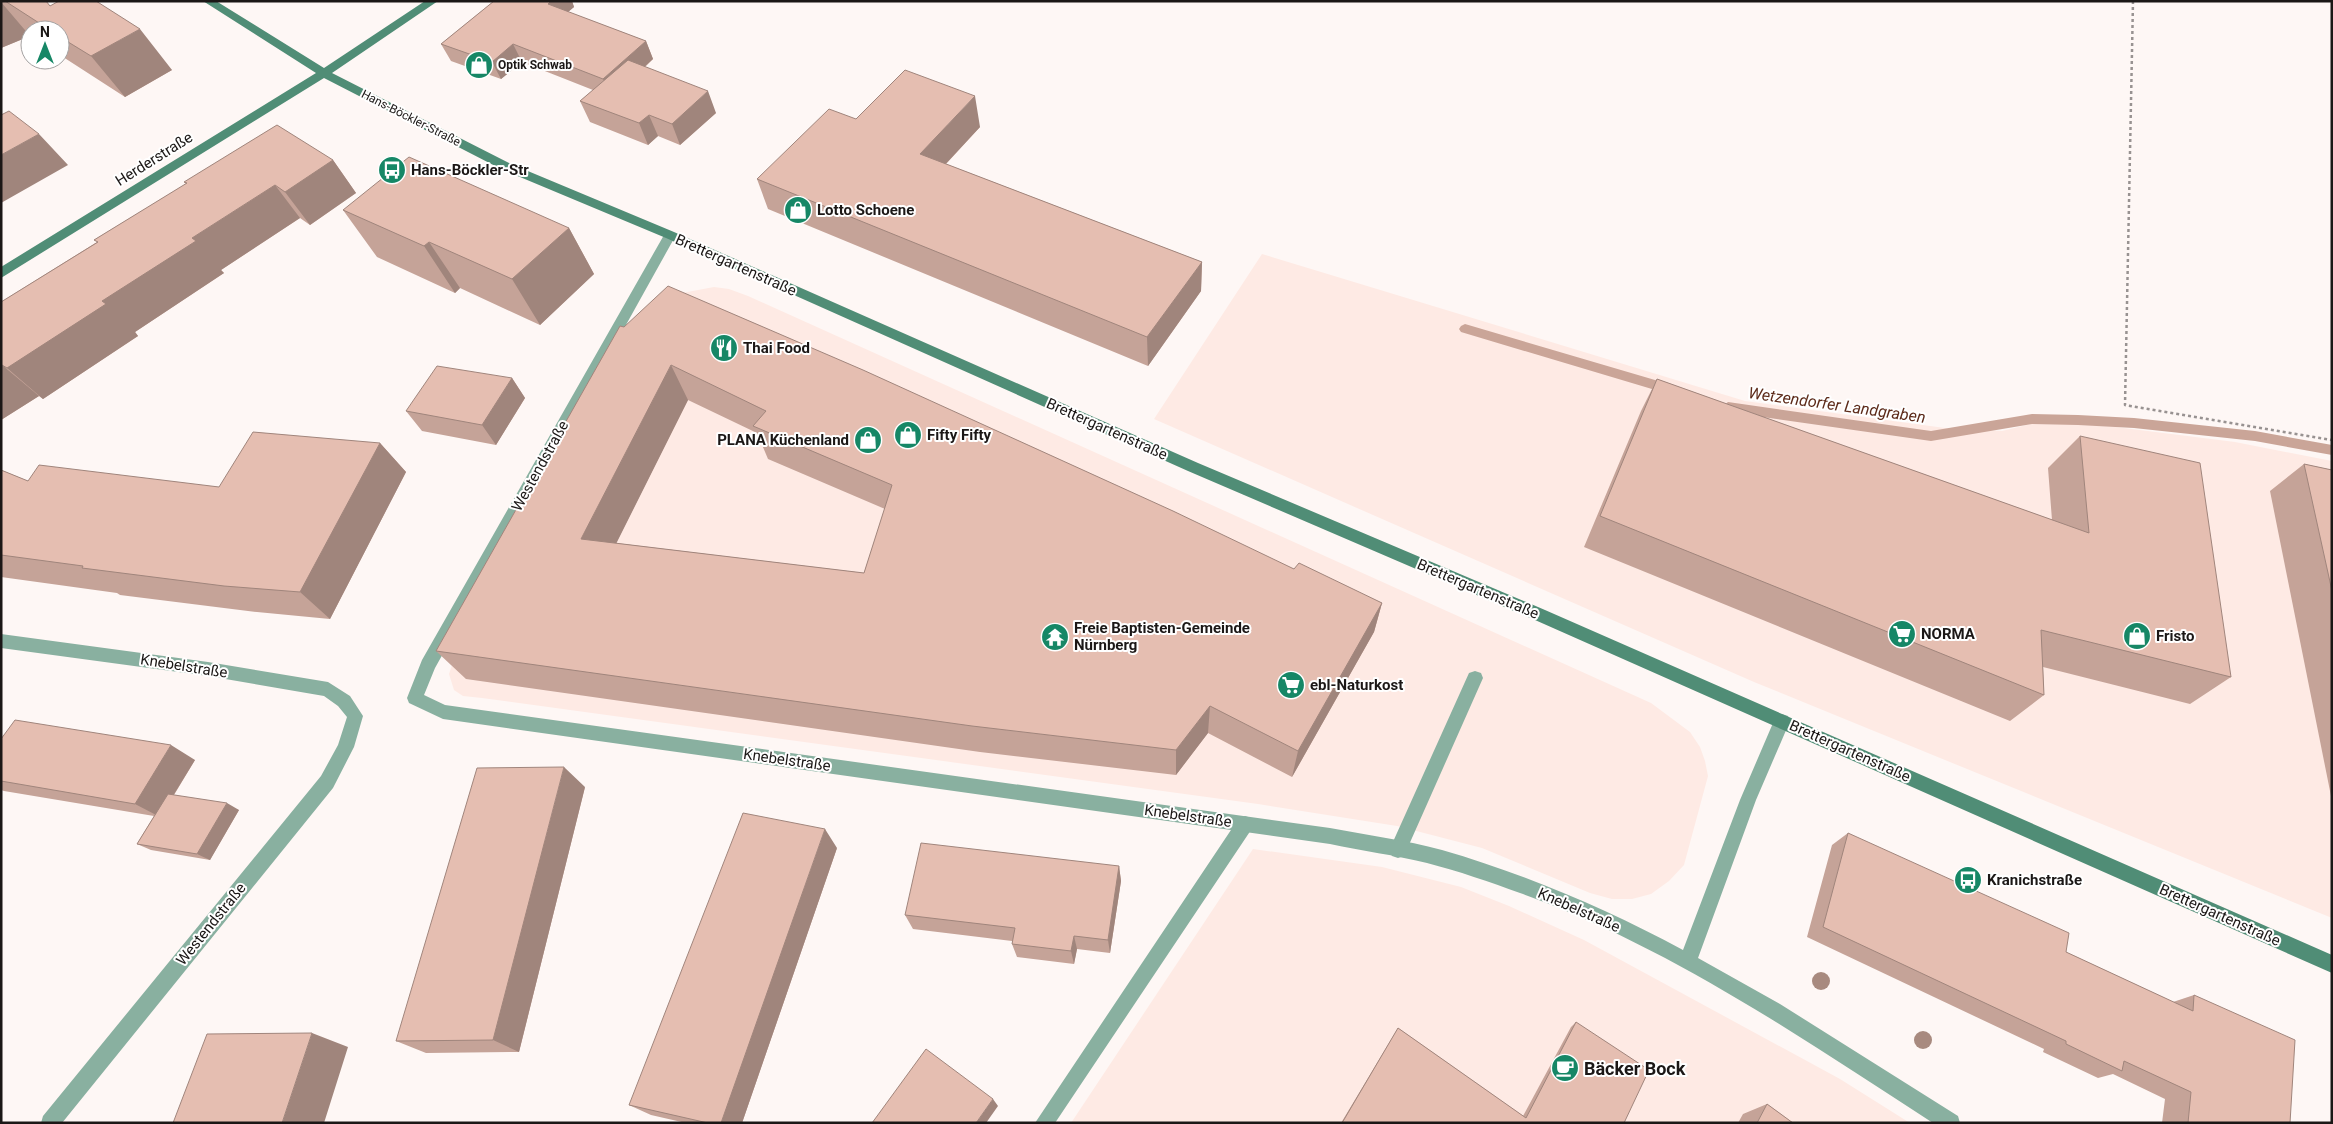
<svg xmlns="http://www.w3.org/2000/svg" width="2333" height="1124" font-family="Roboto,sans-serif">
  <style>
    .built { fill: #feeae4 }
    .lines { fill: none; stroke-linecap: round; stroke-linejoin: round }
    .stream { fill: #caa598; fill-rule: evenodd }
    .path { stroke: #989291; stroke-width: 2.5; stroke-dasharray: 3 3; stroke-linecap: butt }
    .lane { fill: #89b0a0; fill-rule: evenodd }
    .street { fill: #89b0a0; fill-rule: evenodd }
    .secondary { fill: #508d76; fill-rule: evenodd }
    .tree { fill: #a88a7f }
    .wall { fill: #c5a398; fill-rule: evenodd }
    .shaded-wall { fill: #a0857c }
    .building { fill: #e5beb1; stroke: #a0857c; fill-rule: evenodd }
    .labels { text-anchor: middle; dominant-baseline: central; stroke-width: 4; stroke-linejoin: round; paint-order: stroke }
    .far-poi-label { font-size: 12px; font-weight: bold; fill: #1b1716; stroke: #fff; text-anchor: start }
    .far-street-label { font-size: 12px; fill: #1b1716; stroke: #fff }
    .street-label { font-size: 15px; fill: #1b1716; stroke: #fff }
    .poi-label { font-size: 15px; font-weight: bold; fill: #1b1716; stroke: #fff; text-anchor: start }
    .water-label { font-size: 16px; font-style: italic; fill: #5d2b1a; stroke: #fff }
    .near-poi-label { font-size: 18px; font-weight: bold; fill: #1b1716; stroke: #fff; text-anchor: start }
  </style>
  <rect width="100%" height="100%" fill="#fef7f5"/>
  <path class="built" d="M1262 254 1745 401 1945 428 2002 431 2052 419 2235 442 2332 461V918L1754 682 1154 419Z
    M714 287 729 289 748 296 1651 703 1690 732 1700 747 1705 761 1708 776 1684 865 1669 881 1651 894 1632 899H1612L1590 893 1482 848 1397 826 1258 804 482 698 463 696 454 690 449 674 453 662 682 293Z
    M1253 849 1382 867 1461 887 1509 906 1584 940 1840 1079 1910 1123H1071Z"/>
  <g class="lines">
    <path class="stream" d="M1465 324 1672 385 1678 390 1672 395 1461 332 1459 329 1461 326Z
      M1728 402 1931 431 2032 414 2078 415 2134 418 2255 431 2332 445V455L2255 441 2134 428 2078 425 2032 424 1931 441 1728 412 1722 407Z"/>
    <path class="path" d="M2133 1 2125 405 2332 440"/>
    <path class="lane" d="M1475 671 1481 673 1483 678 1404 856 1398 858 1392 856 1389 850 1392 844 1469 673Z
      M1245 816 1251 818 1253 824 1251 830 1055 1123H1035L1239 818Z"/>
    <path class="street" d="M670 231 676 235 435 668 424 695 445 705 1330 828C1367 835 1405 840 1442 850 1525 874 1607 909 1683 950L1740 800 1776 716 1782 714 1788 716 1790 721 1756 800 1698 958 1780 1004 1958 1116 1960 1123H1933C1802 1038 1668 946 1520 893 1490 882 1458 871 1427 863 1395 855 1362 851 1330 844L443 719 409 703 407 698 422 660 664 235Z
      M1 634 208 662 328 682 350 696 363 716 354 747 333 788 62 1123H41L43 1116 321 776 338 745 347 717 338 706 324 696 208 676 1 648Z"/>
    <path class="secondary" d="M203 1H216L324 68 425 1H438L332 73 511 164 674 232 1198 463 1545 610 2332 955V973L1535 620 1188 471 666 238 503 170 324 78 1 278V267L316 73Z"/>
  </g>
  <g class="tree">
    <circle cx="1821" cy="981" r="9"/>
    <circle cx="1923" cy="1040" r="9"/>
  </g>
  <path class="wall" d="M1 1H46L50 6 172 70 125 97 60 55V30H30V36L1 48Z
    M494 1H572L574 7 568 12 646 41 653 59 645 67 716 113 680 145 658 136 648 145 590 122 580 101 593 90 522 62 501 79 451 61 441 44Z
    M856 119 980 127 946 164 1202 262 1201 291 1148 366 768 209 757 179Z
    M333 160 356 193 310 225 300 218 221 270 224 273 135 332 138 336 43 399 39 396 1 420V302L97 242 94 240 186 184 184 182Z
    M343 210 569 228 594 274 540 325 460 288 455 293 377 257Z
    M620 326 1294 569 1382 603 1374 632 1292 777 1208 733 1176 775 980 752 466 679 436 651ZM688 400 757 433 768 459 885 509 864 573 616 543Z
    M512 378 525 398 496 445 422 431 406 411Z
    M1657 379 2052 520 2048 468 2080 436 2231 677 2190 704 2043 667 2044 695 2010 721 1584 547 1641 411Z
    M380 443 406 472 330 619 257 612 120 595 117 593 1 577V470L28 481 219 487Z
    M2304 464 2332 470V801L2270 491Z
    M1 739 195 760 174 795 239 810 210 860 151 850 137 844 154 816 4 791 1 790Z
    M585 787 519 1052 426 1053 396 1041Z
    M1848 833 2066 952 2173 1002 2194 995 2290 1123H2162L2165 1099 2113 1074 2098 1078 2043 1052 2044 1049 1807 937 1832 845Z
    M837 848 742 1123H686L651 1115 629 1105Z
    M1119 866 1121 881 1110 953 1077 949 1074 964 1017 957 1012 944V941L913 929 905 915Z
    M1576 1022 1624 1123H1341L1398 1028 1523 1116 1571 1027Z
    M1767 1104 1793 1123H1738L1743 1114Z"/>
  <path class="shaded-wall" d="M551 1H572L574 7 556 22 548 4Z
    M1 2 30 36 1 48Z
    M140 29 172 70 125 97 91 56Z
    M646 41 653 59 611 97 603 79Z
    M513 44 522 62 501 79 492 62Z
    M708 91 716 113 680 145 672 124Z
    M975 96 980 127 927 184 920 154Z
    M649 115 658 136 648 145 639 123Z
    M39 134 68 165 1 203V155Z
    M333 160 356 193 310 225 285 192Z
    M275 185 300 218 221 270 224 273 135 332 138 336 43 399 7 368 102 301 192 238Z
    M569 228 594 274 540 325 512 279Z
    M429 242 460 288 455 293 424 246Z
    M1202 262 1201 291 1148 366 1147 337Z
    M2 365 39 396 1 420V366Z
    M671 365 688 400 603 570 581 539Z
    M512 378 525 398 496 445 482 425Z
    M380 443 406 472 330 619 300 592Z
    M1382 603 1374 632 1292 777 1298 751Z
    M1210 706 1208 733 1176 775V750Z
    M171 745 195 760 160 817 135 804Z
    M564 767 585 787 519 1052 493 1040Z
    M227 803 239 810 210 860 197 854Z
    M825 829 837 848 742 1123H721Z
    M1119 866 1121 881 1110 953 1108 940Z
    M1074 936 1077 949 1074 964 1071 951Z
    M312 1033 348 1047 324 1123H282Z
    M993 1099 998 1106 986 1123H976Z"/>
  <path class="building" d="M5 1H46L50 6 59 1H96L140 29 91 56 60 37V30H50Z
    M494 1H551L548 4 646 41 603 79 513 44 492 62 441 44Z
    M628 60 708 91 672 124 649 115 639 123 580 101Z
    M905 70 975 96 920 154 1202 262 1147 337 757 179 829 109 856 119Z
    M9 111 39 134 1 155V115Z
    M277 125 333 160 285 192 275 185 192 238 196 241 102 301 106 304 7 368 2 365 1 366V302L98 242 94 240 187 183 184 182Z
    M409 157 569 228 512 279 429 242 424 246 343 210Z
    M668 286 863 370 1173 511 1294 569 1299 563 1382 603 1298 751 1210 706 1176 750 972 726 436 651 620 326 624 327ZM671 365 766 411 753 426 892 485 864 573 581 539Z
    M437 366 512 378 482 425 406 411Z
    M1657 379 2089 533 2080 436 2200 463 2231 677 2041 630 2044 695 1600 516Z
    M253 432 380 443 300 592 224 586 82 568 83 566 1 555V470L28 481 39 465 219 487Z
    M2304 464 2332 470V591Z
    M15 720 171 745 135 804 1 781V739Z
    M564 767 493 1040 396 1041 477 768Z
    M168 794 227 803 197 854 137 844Z
    M743 813 825 829 721 1123H708L629 1105Z
    M1848 833 2069 933 2066 952 2193 1011 2194 995 2295 1040 2290 1123H2188L2191 1092 2124 1061 2122 1071 2066 1044V1041L1823 927Z
    M921 843 1119 866 1108 940 1074 936 1071 951 1012 944 1015 928 905 915Z
    M1576 1022 1649 1070 1624 1123H1342L1398 1028 1526 1118Z
    M312 1033 282 1123H173L207 1034Z
    M926 1049 993 1099 976 1123H872Z
    M1767 1104 1793 1123H1757Z"/>
  <defs>
    <g id="shop-disc" transform="scale(1.4375)"><circle r="9.5" fill="#168766" stroke="#fff"/><path d="M-5-2.5h2.3a2.7 3.5 0 0 1 5.4 0H5L5.5 6h-11ZM-1.5-2.5h3a1.5 2.3 0 0 0-3 0Z" fill="#fff"/></g>
    <g id="bus-disc" transform="scale(1.4375)"><circle r="9.5" fill="#168766" stroke="#fff"/><path d="M-5-6H5V4H4V6H2V4H-2V6H-4V4H-5ZM-3.5-4V0h7V-4ZM-3.5 1.2v1.5H-2V1.2ZM2 1.2v1.5H3.5V1.2Z" fill="#fff"/></g>
    <g id="restaurant-disc" transform="scale(1.4375)"><circle r="9.5" fill="#168766" stroke="#fff"/><path d="M-5-6h1v4h1v-4h1v4h1v-4h1v5L-1.5 .5V6h-2V.5L-5-1ZM5-6V6H3V1.5H1.5Q1.5-4 5-6Z" fill="#fff"/></g>
    <g id="supermarket-disc" transform="scale(1.4375)"><circle r="9.5" fill="#168766" stroke="#fff"/><path d="M-6-5.5h2.5l.6 2H6L4.5 2H-2.5L-4.4-4H-6ZM-1.5 3.2a1.3 1.3 0 1 0 .1 0ZM3 3.2a1.3 1.3 0 1 0 .1 0Z" fill="#fff"/></g>
    <g id="temple-disc" transform="scale(1.4375)"><circle r="9.5" fill="#168766" stroke="#fff"/><path d="M0-6L5-2H3V0L6.5 2.5H4V6H1.5V3h-3V6H-4V2.5H-6.5L-3 0V-2H-5Z" fill="#fff"/></g>
    <g id="cafe-disc" transform="scale(1.4375)"><circle r="9.5" fill="#168766" stroke="#fff"/><path d="M-5.5-4.5H6V0H3Q3 3.5 0 3.5H-2.5Q-5.5 3.5-5.5 0ZM3-3.2v2h1.7v-2ZM-6 4.5H4V6H-6Z" fill="#fff"/></g>
  </defs>
  <g fill-rule="evenodd">
    <use href="#shop-disc" x="479" y="65"/>
    <use href="#bus-disc" x="392" y="170"/>
    <use href="#shop-disc" x="798" y="210"/>
    <use href="#restaurant-disc" x="724" y="348"/>
    <use href="#shop-disc" x="908" y="435"/>
    <use href="#shop-disc" x="868" y="440"/>
    <use href="#supermarket-disc" x="1902" y="634"/>
    <use href="#shop-disc" x="2137" y="636"/>
    <use href="#temple-disc" x="1055" y="637"/>
    <use href="#supermarket-disc" x="1291" y="685"/>
    <use href="#bus-disc" x="1968" y="880"/>
    <use href="#cafe-disc" x="1565" y="1068"/>
  </g>
  <g class="labels">
    <g class="far-poi-label">
      <text x="498" y="65">Optik Schwab</text>
    </g>
    <g class="far-street-label">
      <text transform="translate(411 118) rotate(27)">Hans-Böckler-Straße</text>
    </g>
    <g class="street-label">
      <text transform="translate(154 159) rotate(-32)">Herderstraße</text>
      <text transform="translate(736 265) rotate(24)">Brettergartenstraße</text>
      <text transform="translate(1107 429) rotate(24)">Brettergartenstraße</text>
      <text transform="translate(540 466) rotate(-61)">Westendstraße</text>
      <text transform="translate(1478 589) rotate(23)">Brettergartenstraße</text>
      <text transform="translate(184 666) rotate(9)">Knebelstraße</text>
      <text transform="translate(1850 751) rotate(24)">Brettergartenstraße</text>
      <text transform="translate(787 760) rotate(8)">Knebelstraße</text>
      <text transform="translate(1188 816) rotate(8)">Knebelstraße</text>
      <text transform="translate(1579 910) rotate(24)">Knebelstraße</text>
      <text transform="translate(2220 915) rotate(24)">Brettergartenstraße</text>
      <text transform="translate(211 924) rotate(-51)">Westendstraße</text>
    </g>
    <g class="poi-label">
      <text x="411" y="170">Hans-Böckler-Str</text>
      <text x="817" y="210">Lotto Schoene</text>
      <text x="743" y="348">Thai Food</text>
      <text x="927" y="435">Fifty Fifty</text>
      <text x="849" y="440" text-anchor="end">PLANA Küchenland</text>
      <text x="1074" y="628">Freie Baptisten-Gemeinde<tspan x="1074" dy="17">Nürnberg</tspan></text>
      <text x="1921" y="634">NORMA</text>
      <text x="2156" y="636">Fristo</text>
      <text x="1310" y="685">ebl-Naturkost</text>
      <text x="1987" y="880">Kranichstraße</text>
    </g>
    <g class="water-label">
      <text transform="translate(1837 405) rotate(8)">Wetzendorfer Landgraben</text>
    </g>
    <g class="near-poi-label">
      <text x="1584" y="1068">Bäcker Bock</text>
    </g>
  </g>
  <rect width="2333" height="1124" fill="none" stroke="#1b1716" stroke-width="5"/>
  <g transform="translate(45 45)"><circle r="24" fill="#ffffff" stroke="#a4a2a2"/>
  <path d="M0-4L9 19L0 12L-9 19Z" fill="#168766"/>
  <text y="-8" font-size="14" font-weight="bold" text-anchor="middle" fill="#1b1716">N</text>
  </g>
</svg>
